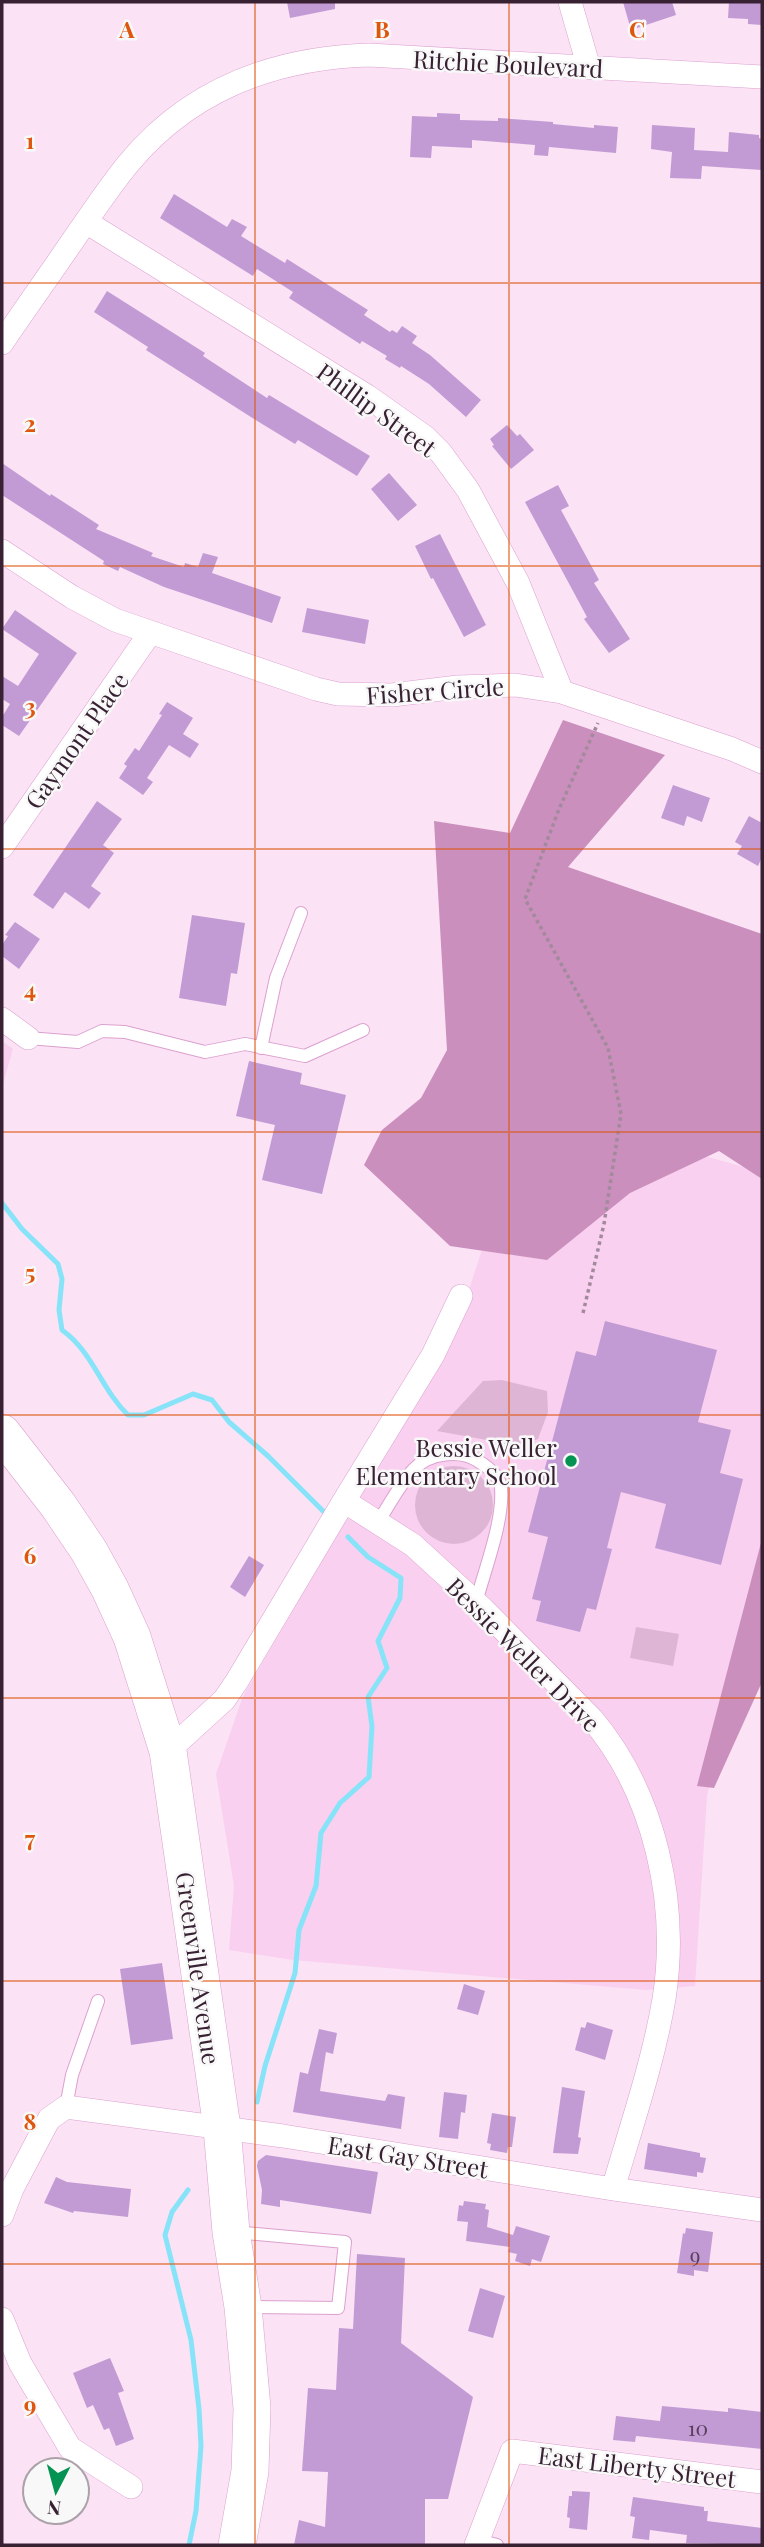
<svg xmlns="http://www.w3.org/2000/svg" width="764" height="2547" font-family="'Playfair Display',serif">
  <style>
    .built { fill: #f9d0ef }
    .green { fill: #dfb5d5 }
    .forest { fill: #ca8fbd }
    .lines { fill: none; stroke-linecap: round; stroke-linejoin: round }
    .stream { stroke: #87e3f8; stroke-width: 5 }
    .building { fill: #c29bd5 }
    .service-casing { stroke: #dca1cf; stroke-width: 14 }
    .minor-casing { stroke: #dca1cf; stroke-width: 24 }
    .primary-casing { stroke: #dca1cf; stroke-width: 38 }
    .path { stroke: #a2899c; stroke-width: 3.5; stroke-dasharray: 3.5 3.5; stroke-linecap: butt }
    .service { stroke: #fff; stroke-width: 12 }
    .minor { stroke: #fff; stroke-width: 23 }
    .primary { stroke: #fff; stroke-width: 37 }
    .grid { fill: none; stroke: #df560e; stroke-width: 2; stroke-opacity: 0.55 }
    .poi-dot { fill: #059353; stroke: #f8f8f8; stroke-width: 2.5 }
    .labels { text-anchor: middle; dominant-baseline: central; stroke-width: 5; stroke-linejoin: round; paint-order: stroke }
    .number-label { font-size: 21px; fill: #5a405c }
    .street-label { font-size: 24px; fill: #382133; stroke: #f8f8f8 }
    .poi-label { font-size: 24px; fill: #382133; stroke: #f8f8f8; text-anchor: end }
    .grid-label { font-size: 23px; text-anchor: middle; font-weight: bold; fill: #df560e; stroke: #f8f8f8; stroke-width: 5; stroke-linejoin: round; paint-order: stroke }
  </style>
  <rect width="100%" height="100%" fill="#fbe2f5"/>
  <path class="built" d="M2 1041 13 1049 2 1087Z
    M528 1107 762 1172V1576L733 1681 707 1796 695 1986 646 1990 293 1960 229 1950 234 1886 216 1774 243 1696 448 1345 459 1321Z"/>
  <path class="green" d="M502 1380 547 1391 548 1412 538 1439 520 1446 437 1431 483 1381Z
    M415 1505a39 39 0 1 1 78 0a39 39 0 1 1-78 0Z
    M636 1627 679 1634 673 1666 630 1658Z"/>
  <path class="forest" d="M563 720 665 755 568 867 762 934V1179L719 1151 630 1193 547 1260 450 1246 364 1165 382 1130 421 1098 447 1050 434 821 510 833Z
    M762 1539V1682L714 1788 697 1786Z"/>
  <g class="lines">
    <path class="stream" d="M2 1203 22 1229 58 1264 62 1279 59 1310 62 1330C93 1352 101 1389 128 1415H144L193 1394 212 1400 229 1422 268 1456 324 1512
      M257 2102 265 2066 295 1973 299 1930 316 1886 321 1833 340 1803 369 1777 372 1726 368 1697 387 1668 378 1641 400 1598 401 1578 368 1557 348 1537
      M188 2190 172 2212 165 2235 191 2340 199 2409 201 2446 196 2511 189 2545"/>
  </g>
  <path class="building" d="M287 2H335V9L290 18Z
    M623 2H672L676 15 631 30Z
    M729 2H762V25L748 24V19L728 18Z
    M437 113 460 114V120L498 121V118L553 122V124L594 128V125L618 127 616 153 549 147 548 156 534 155 535 145 472 140V148L432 146 431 158 410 157 412 116 437 117Z
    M652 125 695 128 694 150 728 152 729 132 759 135V138L762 139V170L702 166 701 179 670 178 672 152 651 149Z
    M174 194 227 227 232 219 247 227 241 236 285 263 287 259 368 310 364 315 390 332 392 330 397 333 402 326 417 336 412 343 430 355 481 400 466 417 429 384 401 366 400 368 385 359 387 356 362 341 360 344 289 298 293 292 257 269 253 276 160 218Z
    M107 291 205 353 203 356 267 398 269 395 370 456 357 476 298 440 295 444 254 419 146 350 148 347 94 312Z
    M507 425 517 436 520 434 534 450 511 469 492 446 494 445 490 439Z
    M2 463 50 496 51 494 99 525 96 529 153 553 151 556 184 567 185 563 198 567 203 553 218 557 212 573 281 597 272 623 164 587 120 567 118 571 103 564 104 561 2 495Z
    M389 473 417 505 398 521 371 489Z
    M558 485 569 506 561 510 599 580 594 583 630 639 609 653 584 619 587 617 525 502Z
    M440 534 486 625 464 637 433 578 431 579 415 546Z
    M307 608 369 620 365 644 302 632Z
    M15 610 77 653 19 736 2 725V717L10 704 2 699V676L18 686 39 654 2 629Z
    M167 702 193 718 183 734 199 744 190 758 169 745 147 778 153 782 143 795 119 778 127 766 124 764 135 748 139 751 162 715 159 714Z
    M673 785 710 798 702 822 687 816 684 826 661 818Z
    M97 801 122 819 103 845 114 853 91 886 101 893 89 909 65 892 53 909 33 895Z
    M749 816 762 823V857L758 866 737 854 742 846 735 842Z
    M192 915 245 923 237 974 231 973 226 1006 179 998Z
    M15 922 40 939 19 969 2 956V945L8 936 5 935Z
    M249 1061 302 1073 300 1084 346 1095 322 1194 262 1180 275 1125 236 1116Z
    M605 1321 717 1350 698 1422 731 1430 720 1473 743 1479 721 1565 655 1548 666 1504 621 1492 607 1548 612 1549 596 1610 587 1608 580 1632 536 1621 541 1601 532 1599 548 1537 528 1532 576 1351 596 1356Z
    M249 1556 264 1565 245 1597 230 1587Z
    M162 1963 173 2039 131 2045 120 1969Z
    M464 1984 485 1991 478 2015 457 2009Z
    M587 2022 613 2030 605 2060 575 2050 581 2027 585 2028Z
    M319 2029 337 2033 333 2054 326 2052 320 2091 385 2101 388 2094 405 2097 401 2129 293 2112 300 2072 308 2074Z
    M562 2087 585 2091 578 2137 581 2138 578 2154 553 2153Z
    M444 2092 467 2095 465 2113 461 2112 458 2139 439 2137Z
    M492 2113 516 2117 512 2147H508L507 2153 490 2150 491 2144 487 2143Z
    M648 2143 700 2153V2157L706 2158 703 2173 697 2172V2177L644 2169Z
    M266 2155 378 2172 371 2214 280 2200V2207L261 2204 262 2190 257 2166 258 2161Z
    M56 2177 67 2182 131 2189 128 2217 74 2211 73 2213 44 2203Z
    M464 2201 486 2204 485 2209 489 2210 487 2227 513 2235 516 2226 550 2236 541 2262 532 2259 530 2266 515 2261 517 2254 508 2252 510 2247 466 2241 468 2222 457 2221 459 2205 463 2206Z
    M686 2228 713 2232 708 2272 694 2270V2276L677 2273 683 2233 685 2234Z
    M357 2254 405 2258 401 2343 473 2397 448 2499H425V2545H294L299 2520 325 2527 328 2472 302 2471 308 2388 336 2390 339 2328 353 2329Z
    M480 2288 505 2296 493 2338 468 2331Z
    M110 2358 124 2391 118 2393 134 2439 116 2446 109 2428 104 2430 93 2405 87 2408 73 2373Z
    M662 2406 728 2412V2408L762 2412V2449L636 2436 635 2442 613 2440 616 2416 660 2421Z
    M572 2491 590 2492 587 2530 569 2528 570 2518 567 2517 569 2496H572Z
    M633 2497 704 2507V2511H708L707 2521 762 2528V2545L686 2543 687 2535 650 2530 649 2540 632 2538 635 2517 630 2516Z"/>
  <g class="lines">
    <g class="service-casing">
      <path id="service" d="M28 1038 78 1042 102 1031 125 1032 205 1052 245 1044 305 1056 363 1030
        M261 1048 276 978 301 913
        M378 1522C388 1507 401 1482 414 1469 429 1453 460 1449 478 1461 488 1467 500 1476 501 1488 504 1521 484 1571 476 1603
        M66 2107 72 2075 98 2001
        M234 2232 345 2242 338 2308 247 2307
        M478 2540 497 2545"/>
    </g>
    <g class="minor-casing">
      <path id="minor" d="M570 2 589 68
        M86 222 367 396 425 437 441 453 468 490 518 583 562 692
        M2 343C27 306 53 270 78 233 94 210 110 186 128 164 190 89 274 58 369 55L762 77
        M2 551 72 597 115 620 316 689 338 694 392 695 458 687 515 685 562 692 732 749 762 762
        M2 847 150 633
        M2 1019 28 1038
        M344 1501 433 1355 461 1296
        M168 1751 224 1700 237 1681 344 1501 413 1545 484 1610 592 1719C655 1794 679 1903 664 1999 653 2063 631 2127 613 2189
        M2 2215 12 2189 49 2119 66 2107 283 2136 613 2189 762 2210
        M2 2319 20 2363 70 2448 131 2487
        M476 2545 512 2451 762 2482"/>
    </g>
    <g class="primary-casing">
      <path id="primary" d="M2 1433 58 1505 89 1551 110 1589 132 1637 168 1751 222 2128 231 2232 243 2307 252 2408 250 2471 237 2545"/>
    </g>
    <path class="path" d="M583 1313 604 1224 621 1114 608 1048 525 899 559 809 598 723"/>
    <use href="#service" class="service"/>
    <use href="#minor" class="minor"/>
    <use href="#primary" class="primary"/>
  </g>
  <path class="grid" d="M255 2V2545M509 2V2545M2 283H762M2 566H762M2 849H762M2 1132H762M2 1415H762M2 1698H762M2 1981H762M2 2264H762"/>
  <circle class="poi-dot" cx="571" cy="1461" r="7"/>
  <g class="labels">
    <g class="number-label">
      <text x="695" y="2254">9</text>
      <text x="698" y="2427">10</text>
    </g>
    <g class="street-label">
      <text transform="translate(508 63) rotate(3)">Ritchie Boulevard</text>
      <text transform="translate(377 409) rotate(36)">Phillip Street</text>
      <text transform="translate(435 690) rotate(-4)">Fisher Circle</text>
      <text transform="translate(76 740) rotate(-55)">Gaymont Place</text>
      <text transform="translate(524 1654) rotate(45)">Bessie Weller Drive</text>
      <text transform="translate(199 1968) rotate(82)">Greenville Avenue</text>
      <text transform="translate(408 2156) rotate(9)">East Gay Street</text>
      <text transform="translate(637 2466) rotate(7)">East Liberty Street</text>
    </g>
    <g class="poi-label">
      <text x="557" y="1447">Bessie Weller<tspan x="557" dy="28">Elementary School</tspan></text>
    </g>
  </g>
  <g class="grid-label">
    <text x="127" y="38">A</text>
    <text x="382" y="38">B</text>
    <text x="637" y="38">C</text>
    <text x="30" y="149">1</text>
    <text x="30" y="432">2</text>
    <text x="30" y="715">3</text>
    <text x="30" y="998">4</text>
    <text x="30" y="1281">5</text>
    <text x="30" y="1564">6</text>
    <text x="30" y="1847">7</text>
    <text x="30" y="2130">8</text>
    <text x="30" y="2413">9</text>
  </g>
  <rect width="764" height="2547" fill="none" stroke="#382133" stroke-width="7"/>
  <g transform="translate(56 2491) rotate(186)"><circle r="33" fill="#f8f8f8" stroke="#aba2a9" stroke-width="2"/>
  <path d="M0-5L12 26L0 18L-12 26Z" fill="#059353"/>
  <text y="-10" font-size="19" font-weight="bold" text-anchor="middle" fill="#382133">N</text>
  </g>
</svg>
